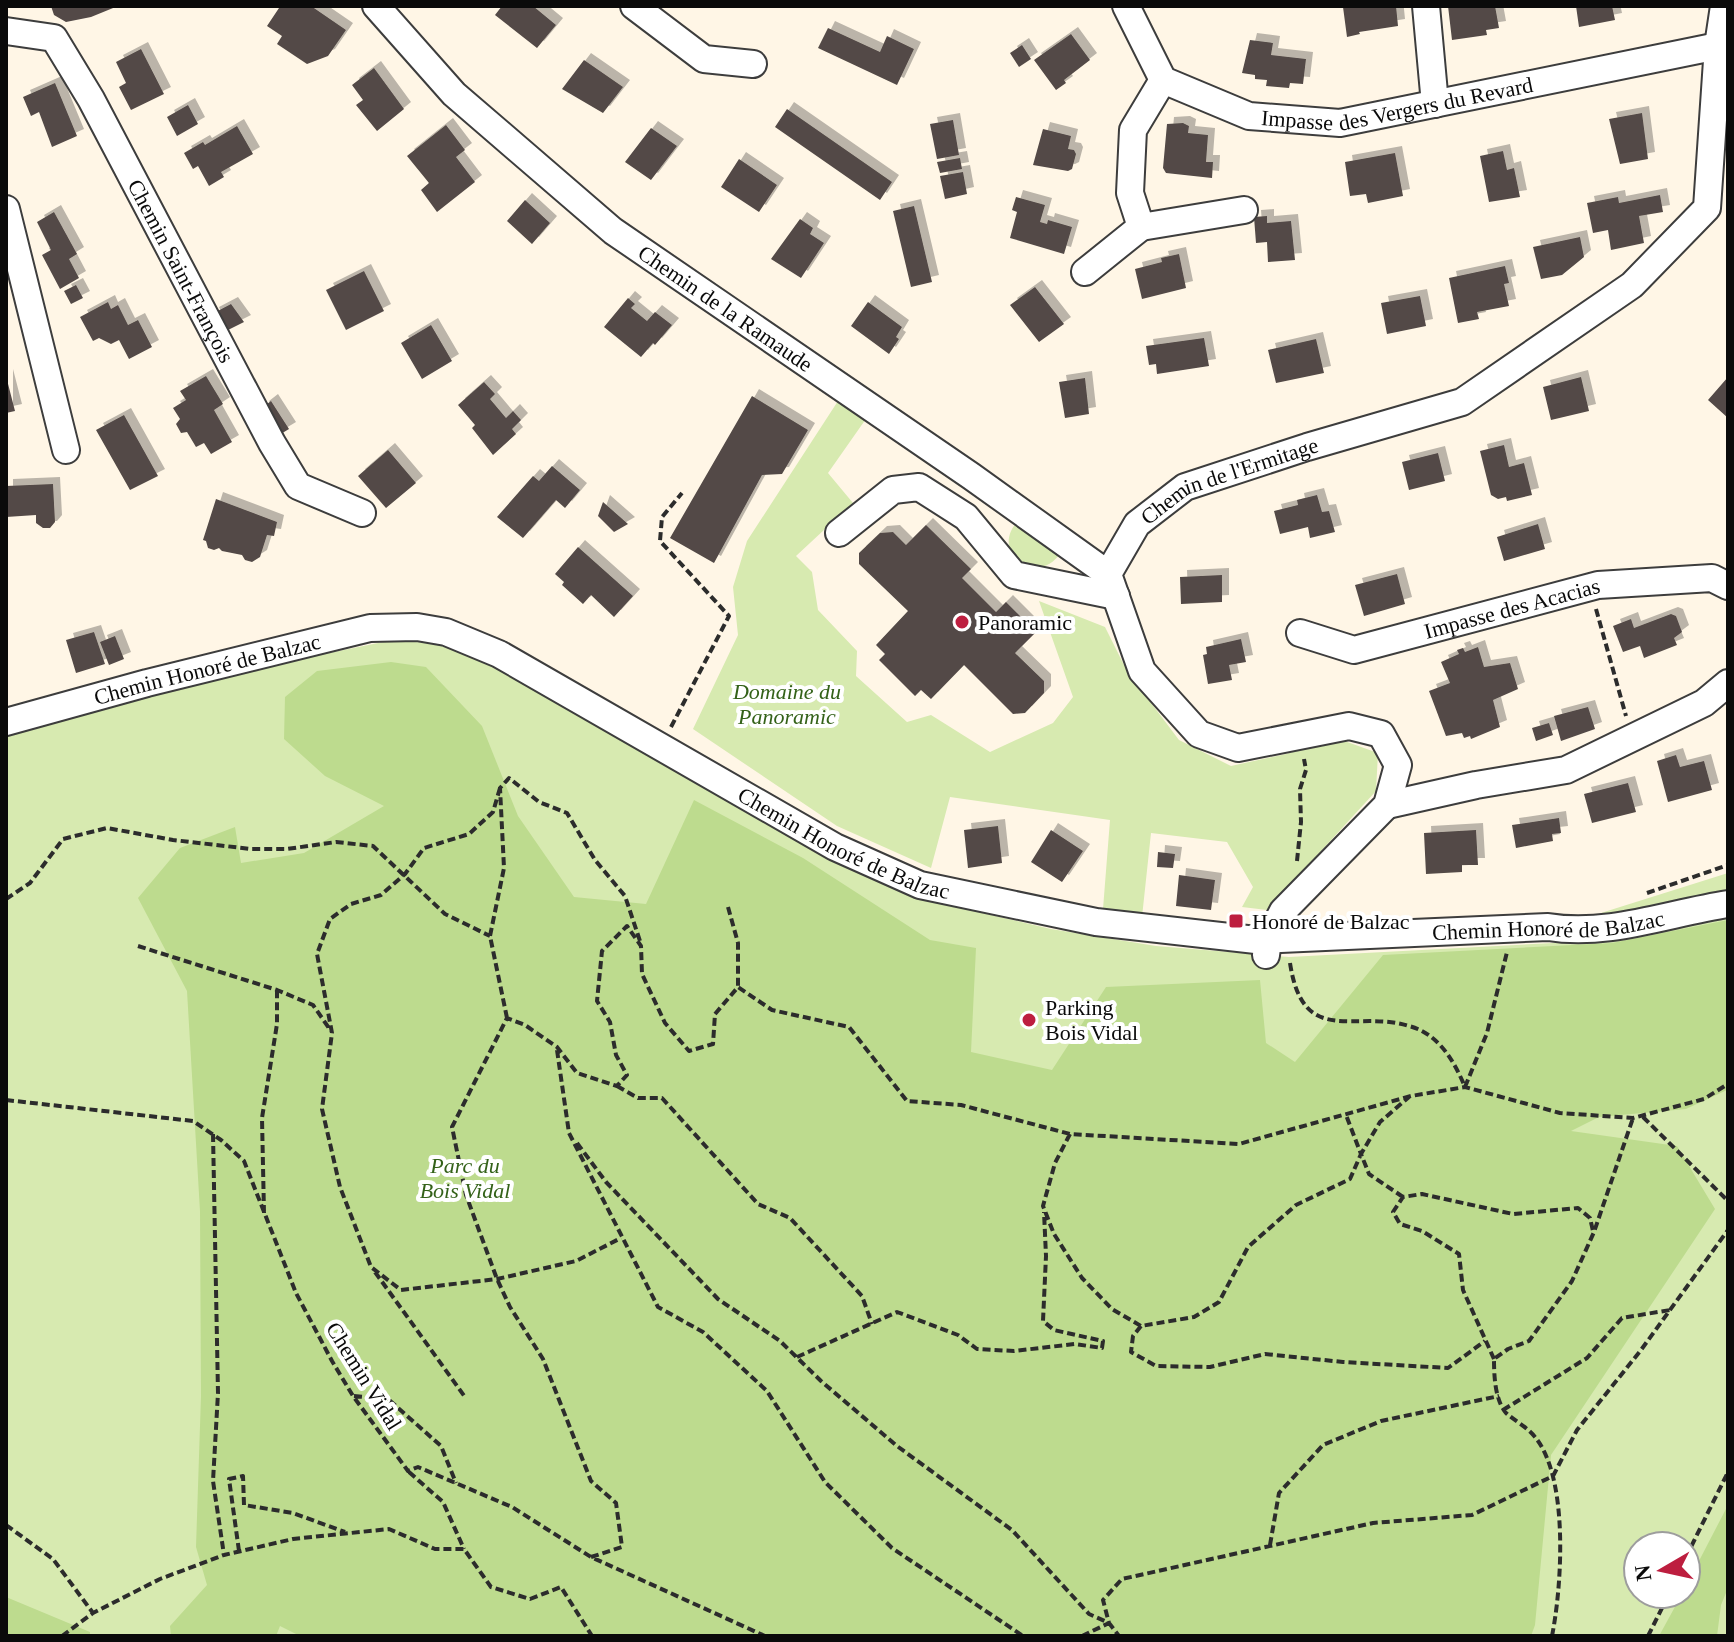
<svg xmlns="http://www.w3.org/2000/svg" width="1734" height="1642" font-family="Georgia,serif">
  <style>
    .green { fill: #d7eab0; fill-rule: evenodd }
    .forest { fill: #bddb8e }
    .building { fill: #524946; filter: url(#shadow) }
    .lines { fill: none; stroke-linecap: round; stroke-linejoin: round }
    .minor-casing { stroke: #3d3d3d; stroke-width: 30 }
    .path { stroke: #2c2c2c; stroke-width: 4; stroke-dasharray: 8 4; stroke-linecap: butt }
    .minor { stroke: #fff; stroke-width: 26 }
    .poi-dot { fill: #bd1e3f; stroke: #fff; stroke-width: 3 }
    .labels { text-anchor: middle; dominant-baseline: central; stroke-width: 8; stroke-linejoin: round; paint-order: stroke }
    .street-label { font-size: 22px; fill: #0a0a0a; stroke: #fff }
    .poi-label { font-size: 22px; fill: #0a0a0a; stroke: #fff; text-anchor: start }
    .park-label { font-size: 22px; font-style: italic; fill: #346219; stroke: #fff }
  </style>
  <defs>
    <filter id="shadow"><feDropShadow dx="7" dy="-7" stdDeviation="0" flood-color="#0004"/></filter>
  </defs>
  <rect width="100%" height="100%" fill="#fff6e6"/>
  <path class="green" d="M838 401 868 416 828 473 853 503 796 556 812 572 818 610 857 651 856 676 907 722 931 715 990 752 1053 723 1073 697 1039 601 1105 627 1127 671 1179 740 1231 766 1286 754 1336 738 1378 753 1376 791 1267 910 1242 907 1253 887 1227 842 1151 833 1142 917 1103 909 1110 820 950 797 931 868 837 826 693 729 738 635 733 587 747 541Z
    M1021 518 1062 551C1037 591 985 550 1021 518Z
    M388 641 440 643 503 671 713 790 914 897 1051 929 1156 946 1289 957 1611 940 1728 916 1727 1636H6V732L260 667ZM1638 1546H1686V1594H1638Z
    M1728 873V894L1599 918 1601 913Z"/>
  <path class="forest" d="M391 662 426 667 482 726 518 816 574 897 646 904 694 800 803 858 930 940 976 948 971 1052 1052 1070 1106 987 1260 980 1266 1043 1295 1062 1383 955 1612 943 1728 920 1727 1090 1686 1109 1599 1117 1571 1131 1677 1146 1715 1209 1551 1455 1535 1625 1531 1636H300L280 1626 276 1636H171L170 1626 207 1585 196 1547 201 1396 200 1211 187 991 138 898 180 848 235 827 241 863 304 853 384 806 325 776 284 739 285 697 317 671Z
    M1728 1505V1588L1721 1605 1717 1636H1659L1682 1594H1686V1586Z
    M6 1597 90 1632V1636H6Z"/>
  <path class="building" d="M51 6H118L91 17 66 22 54 15Z
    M276 6H311L346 30 328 56 307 64 277 44 282 36 267 26 279 8Z
    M502 6H533L556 25 537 48 495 15Z
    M1396 6 1398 26 1359 32 1360 34 1347 37 1343 7Z
    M1448 6H1495L1499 28 1486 30 1487 35 1452 40Z
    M1576 6H1612L1615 20 1579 27Z
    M828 28 880 52 887 36 914 49 897 85 818 48Z
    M1071 34 1090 60 1064 80 1066 83 1056 90 1034 60Z
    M1250 40 1273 43 1271 55 1306 59 1303 84 1290 83 1289 88 1266 86 1267 80 1255 79V75L1242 73Z
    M1022 45 1031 59 1019 67 1010 53Z
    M141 49 164 94 131 110 119 87 126 83 116 62Z
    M584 60 623 87 603 113 562 89Z
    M374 68 404 109 377 131 356 105 363 100 352 85Z
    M55 83 77 136 52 147 39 112 31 116 23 97Z
    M188 105 198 124 177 136 167 117Z
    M787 109 892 182 880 200 775 127Z
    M1642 113 1648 159 1620 164 1609 119Z
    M953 120 959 155 937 159 930 124Z
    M1183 123 1189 126 1188 133 1208 135 1206 162H1213L1212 178 1166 173 1163 168 1167 124Z
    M446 125 465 150 456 157 475 182 437 212 421 190 429 183 407 156Z
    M237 126 253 154 221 172 224 177 209 186 198 166 193 169 184 153 203 142 205 145Z
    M651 128 677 146 651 180 625 162Z
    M1043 129 1071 136 1068 149 1074 150 1076 154 1072 169 1068 171 1033 165Z
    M1503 151 1507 170 1514 168 1520 197 1489 202 1480 156Z
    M1395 153 1403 196 1368 203 1366 194 1350 196 1345 162Z
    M960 158 962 169 940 173 937 162Z
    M739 159 777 185 759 212 721 187Z
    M963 172 967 194 945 199 940 176Z
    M1660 195 1663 212 1639 216 1644 243 1611 250 1608 230 1593 233 1587 203 1618 197 1619 203Z
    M1016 197 1045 205 1040 222 1047 224 1048 220 1072 227 1064 254 1010 238 1017 212 1012 210Z
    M525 200 550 223 532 244 507 221Z
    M914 206 932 282 911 287 893 211Z
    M54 212 77 254 69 259 79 278 60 289 42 255 51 250 37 222Z
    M1267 216V223L1291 221 1295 260 1268 262 1267 242 1256 243 1254 217Z
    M800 219 813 228 810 234 824 243 801 278 771 259Z
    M1580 237 1584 257 1562 275 1541 279 1533 247Z
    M1179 254 1186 288 1142 299 1135 269 1162 262 1161 258Z
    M1505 266 1509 283 1504 284 1509 306 1477 312 1479 319 1458 323 1449 278Z
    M364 271 384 311 346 330 326 290Z
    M76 285 83 298 71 304 64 291Z
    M1035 287 1064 324 1039 342 1010 305Z
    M1420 296 1426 326 1387 334 1381 303Z
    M628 298 635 304 631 308 647 321 655 312 672 325 655 345 653 343 641 357 604 327Z
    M108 302 111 309 118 305 128 325 138 320 152 347 129 359 119 340 111 344 99 338 93 341 80 317Z
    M868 302 902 327 896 337 899 339 889 354 851 326Z
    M231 304 244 322 222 333 212 314Z
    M431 325 452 361 422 379 401 343Z
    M1204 338 1209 366 1157 374 1156 364 1149 365 1146 346Z
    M1316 339 1324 373 1276 383 1268 350Z
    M6 376 15 411 6 413Z
    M206 376 223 404 214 410 232 442 211 454 204 443 196 447 187 432 181 433 176 424 180 419 173 408 186 400 180 391Z
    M1581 377 1589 411 1551 420 1543 387Z
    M1728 377V418L1708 400Z
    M1085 378 1089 414 1065 418 1059 382Z
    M484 382 495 394 490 399 506 418 513 411 521 420 512 429 516 434 493 455 472 428 475 425 458 405Z
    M752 396 808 430 782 474 762 475 714 563 670 538Z
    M271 401 289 429 279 435 262 408Z
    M124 415 158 476 130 490 96 430Z
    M1504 445 1509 467 1524 463 1532 495 1507 501 1506 497 1498 499 1491 495 1480 451Z
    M388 450 416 483 386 508 358 476Z
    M1438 453 1445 481 1409 490 1402 462Z
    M552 466 580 490 565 508 556 500 523 538 497 517 533 476 539 481Z
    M53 484 55 522 50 528H43L36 523V515L6 517V486Z
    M1317 495 1322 512 1329 511 1335 532 1310 538 1308 527 1280 534 1274 511 1298 505 1297 500Z
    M216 499 277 522 274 536 267 535 260 557 252 562 245 560 242 555 222 551 219 548 214 550 208 548 206 541 203 540Z
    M603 502 628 524 614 532 598 516Z
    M1538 524 1545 549 1504 561 1497 537Z
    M926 525 971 569 962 578 996 612 1006 602 1036 632 1015 653 1044 681V693L1025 713 1013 714 964 665 931 699 921 690 915 696 879 660 885 654 876 645 908 611 859 564V553L880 533 893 532 906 545Z
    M578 547 633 596 614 617 591 595 583 604 562 585 564 582 555 574Z
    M1397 574 1405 604 1364 616 1355 585Z
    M1222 575V602L1181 604 1180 577Z
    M1671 614 1676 616 1682 632 1674 638 1677 645 1644 658 1640 646 1623 652 1613 626 1631 619 1634 628Z
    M94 632 105 664 76 673 66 640Z
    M115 636 124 659 109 665 100 642Z
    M1241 639 1246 662 1229 665 1232 680 1208 684 1203 655 1207 654 1206 647Z
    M1478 647 1484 667 1510 663 1518 689 1493 700 1500 727 1471 739 1470 736 1464 738 1462 733 1446 736 1429 691 1450 683 1441 662 1459 654 1457 650 1463 648 1465 652Z
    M1588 707 1595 729 1561 741 1554 716Z
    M1549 723 1553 735 1536 741 1532 728Z
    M1676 755 1680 767 1704 761 1712 790 1668 802 1657 761Z
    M1628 783 1636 812 1592 823 1584 794Z
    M1559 818 1561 833 1552 834 1553 841 1516 848 1512 825Z
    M998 826 1002 863 968 868 964 830Z
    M1051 830 1083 851 1062 882 1031 862Z
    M1476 830 1478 865H1462V872L1426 874 1424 833Z
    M1158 852 1175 854 1173 868 1157 867Z
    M1179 875 1215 880 1211 910 1176 906Z"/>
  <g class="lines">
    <g class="minor-casing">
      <g id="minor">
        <path id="s1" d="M376 6 454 94 613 231 971 476 1108 574"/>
        <path d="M634 6 704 59 753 64"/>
        <path id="s2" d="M1126 6 1163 80 1249 116 1340 123 1718 46"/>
        <path d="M1426 6 1435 104"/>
        <path id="s3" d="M6 31 54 38 91 99 272 443 298 486 362 513"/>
        <path d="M6 209 66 450"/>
        <path d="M1141 227 1244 210"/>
        <path d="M1085 272 1141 227 1130 193 1133 130 1163 80"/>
        <path d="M839 533 893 490 919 487 966 517 1014 575 1116 596"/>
        <path id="s4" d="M1300 633 1354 650 1598 585 1712 578 1728 586"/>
        <path id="s5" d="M6 722 147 683 370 628 417 627 446 632 499 654 835 847 920 885 1096 922 1256 940 1548 927C1608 937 1669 913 1728 904"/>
        <path d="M1387 805 1476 785 1566 770 1704 703 1728 683"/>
        <path id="s6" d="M1266 955 1268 940 1283 911 1387 805 1398 765 1381 734 1349 726 1238 748 1199 734 1142 671 1108 574 1137 524 1185 487 1307 447 1462 402 1632 285 1707 208 1718 46 1724 6"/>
      </g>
    </g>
    <path class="path" d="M1596 609 1626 716
      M671 727 729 616 660 541 662 517 682 493
      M500 788 493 812 469 834 424 848 405 874 381 895 351 904 330 919 317 954 332 1033 322 1109 340 1187 371 1267 401 1290 497 1279 576 1261 621 1238
      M1297 861 1301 822 1300 789 1306 770 1304 759
      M1647 893 1728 865
      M6 899 30 883 63 839 107 828 173 840 251 849H287L336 842 373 846 445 914 490 936
      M728 907 738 943V987
      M138 946 277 990 313 1005 331 1031
      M1290 963C1303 1049 1355 1009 1409 1026 1439 1034 1454 1061 1465 1087
      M507 1018 490 936 504 868 500 788 509 778 539 802 567 813 595 860 625 896 640 941
      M557 1050 569 1133 658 1307 703 1332 767 1391 825 1482 892 1548 1023 1636
      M617 1086 638 1098H662L758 1204 790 1218 862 1296 872 1324
      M1465 1087 1487 1033 1507 952
      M6 1100 193 1121 221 1140 244 1161 296 1293 332 1361 353 1396 408 1471 418 1467 512 1507 591 1557 765 1636
      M1643 1117 1728 1201
      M213 1134 218 1393 213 1481 224 1555
      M1070 1134 1055 1163 1043 1206 1054 1234 1082 1278 1112 1309 1141 1326 1194 1317 1219 1302 1248 1247 1296 1205 1350 1179 1361 1154 1346 1115
      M577 1143 606 1182 718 1299 780 1341 821 1381 897 1446 1012 1530 1089 1614 1109 1623 1119 1636
      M1403 1197 1369 1174 1361 1154 1380 1122 1409 1097
      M264 1213 262 1118 277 1024V990
      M375 1272 465 1397
      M1141 1326 1133 1336 1131 1352 1156 1366 1210 1367 1265 1354 1343 1362 1448 1368 1485 1341
      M797 1357 897 1312 958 1335 977 1349 1014 1351 1075 1344 1102 1348 1103 1341 1054 1330 1043 1321 1046 1256 1044 1212
      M1494 1359 1463 1290 1459 1254 1422 1231 1400 1224 1393 1212 1403 1197 1422 1194 1513 1214 1578 1208 1590 1218 1593 1231
      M354 1396 388 1399 441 1446 456 1483
      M1503 1410 1587 1358 1622 1318 1670 1310
      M409 1472 443 1502 464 1549
      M6 1525 53 1559 93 1613
      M1270 1545 1279 1493 1323 1445 1381 1421 1499 1396
      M239 1551 229 1479 243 1476 244 1505 293 1513 345 1532
      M591 1557 622 1547 616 1503 591 1481 543 1359 510 1307 497 1279 466 1195 452 1127 507 1018 525 1025 557 1047 577 1073 617 1086 627 1075 616 1055 610 1022 597 1001 602 951 627 926 641 946 642 974 665 1023 689 1051 713 1044 715 1014 738 987 772 1010 849 1027 907 1101 961 1105 1070 1134 1239 1144 1411 1096 1465 1087 1560 1113 1633 1118 1704 1099 1728 1084
      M1686 1557 1728 1472
      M62 1636 93 1613 160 1579 224 1555 293 1539 389 1529 435 1549H464L491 1587 530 1599 561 1587 592 1636
      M1082 1636 1109 1623 1103 1600 1122 1579 1373 1523 1472 1515 1553 1476 1577 1430 1641 1350 1728 1230
      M1552 1636C1562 1586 1569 1478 1535 1437 1527 1427 1515 1421 1506 1413 1495 1400 1494 1376 1494 1359L1508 1349 1529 1341 1572 1281 1594 1232 1633 1118
      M1648 1636 1669 1594"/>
    <use href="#minor" class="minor"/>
  </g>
  <g class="poi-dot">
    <circle cx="962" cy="622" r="8"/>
    <rect x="1228" y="913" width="16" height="16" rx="4"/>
    <circle cx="1029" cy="1020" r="8"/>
  </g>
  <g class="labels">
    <g class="street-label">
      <text stroke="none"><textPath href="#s2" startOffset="326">Impasse des Vergers du Revard</textPath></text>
      <text stroke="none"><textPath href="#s3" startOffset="314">Chemin Saint-François</textPath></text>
      <text stroke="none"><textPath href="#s1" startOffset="464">Chemin de la Ramaude</textPath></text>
      <text stroke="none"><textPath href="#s6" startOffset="810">Chemin de l'Ermitage</textPath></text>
      <text stroke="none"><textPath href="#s4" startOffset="220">Impasse des Acacias</textPath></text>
      <text stroke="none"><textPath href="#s5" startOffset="208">Chemin Honoré de Balzac</textPath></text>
      <text stroke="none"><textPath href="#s5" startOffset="904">Chemin Honoré de Balzac</textPath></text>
      <text stroke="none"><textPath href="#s5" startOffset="1624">Chemin Honoré de Balzac</textPath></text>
      <text transform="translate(364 1376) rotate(58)">Chemin Vidal</text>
    </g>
    <g class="poi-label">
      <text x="978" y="622">Panoramic</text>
      <text x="1252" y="921">Honoré de Balzac</text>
      <text x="1045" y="1007">Parking<tspan x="1045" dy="25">Bois Vidal</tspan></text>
    </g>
    <g class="park-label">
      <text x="787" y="691">Domaine du<tspan x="787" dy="25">Panoramic</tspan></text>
      <text x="465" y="1165">Parc du<tspan x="465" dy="25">Bois Vidal</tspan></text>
    </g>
  </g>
  <rect width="1734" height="1642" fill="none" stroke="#0a0a0a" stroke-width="16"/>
  <g transform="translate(1662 1570) rotate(261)"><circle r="38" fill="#ffffff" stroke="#9d9d9d" stroke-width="2"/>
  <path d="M0-6L14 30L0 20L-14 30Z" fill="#bd1e3f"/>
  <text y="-12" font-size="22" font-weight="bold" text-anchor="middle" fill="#0a0a0a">N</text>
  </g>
</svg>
